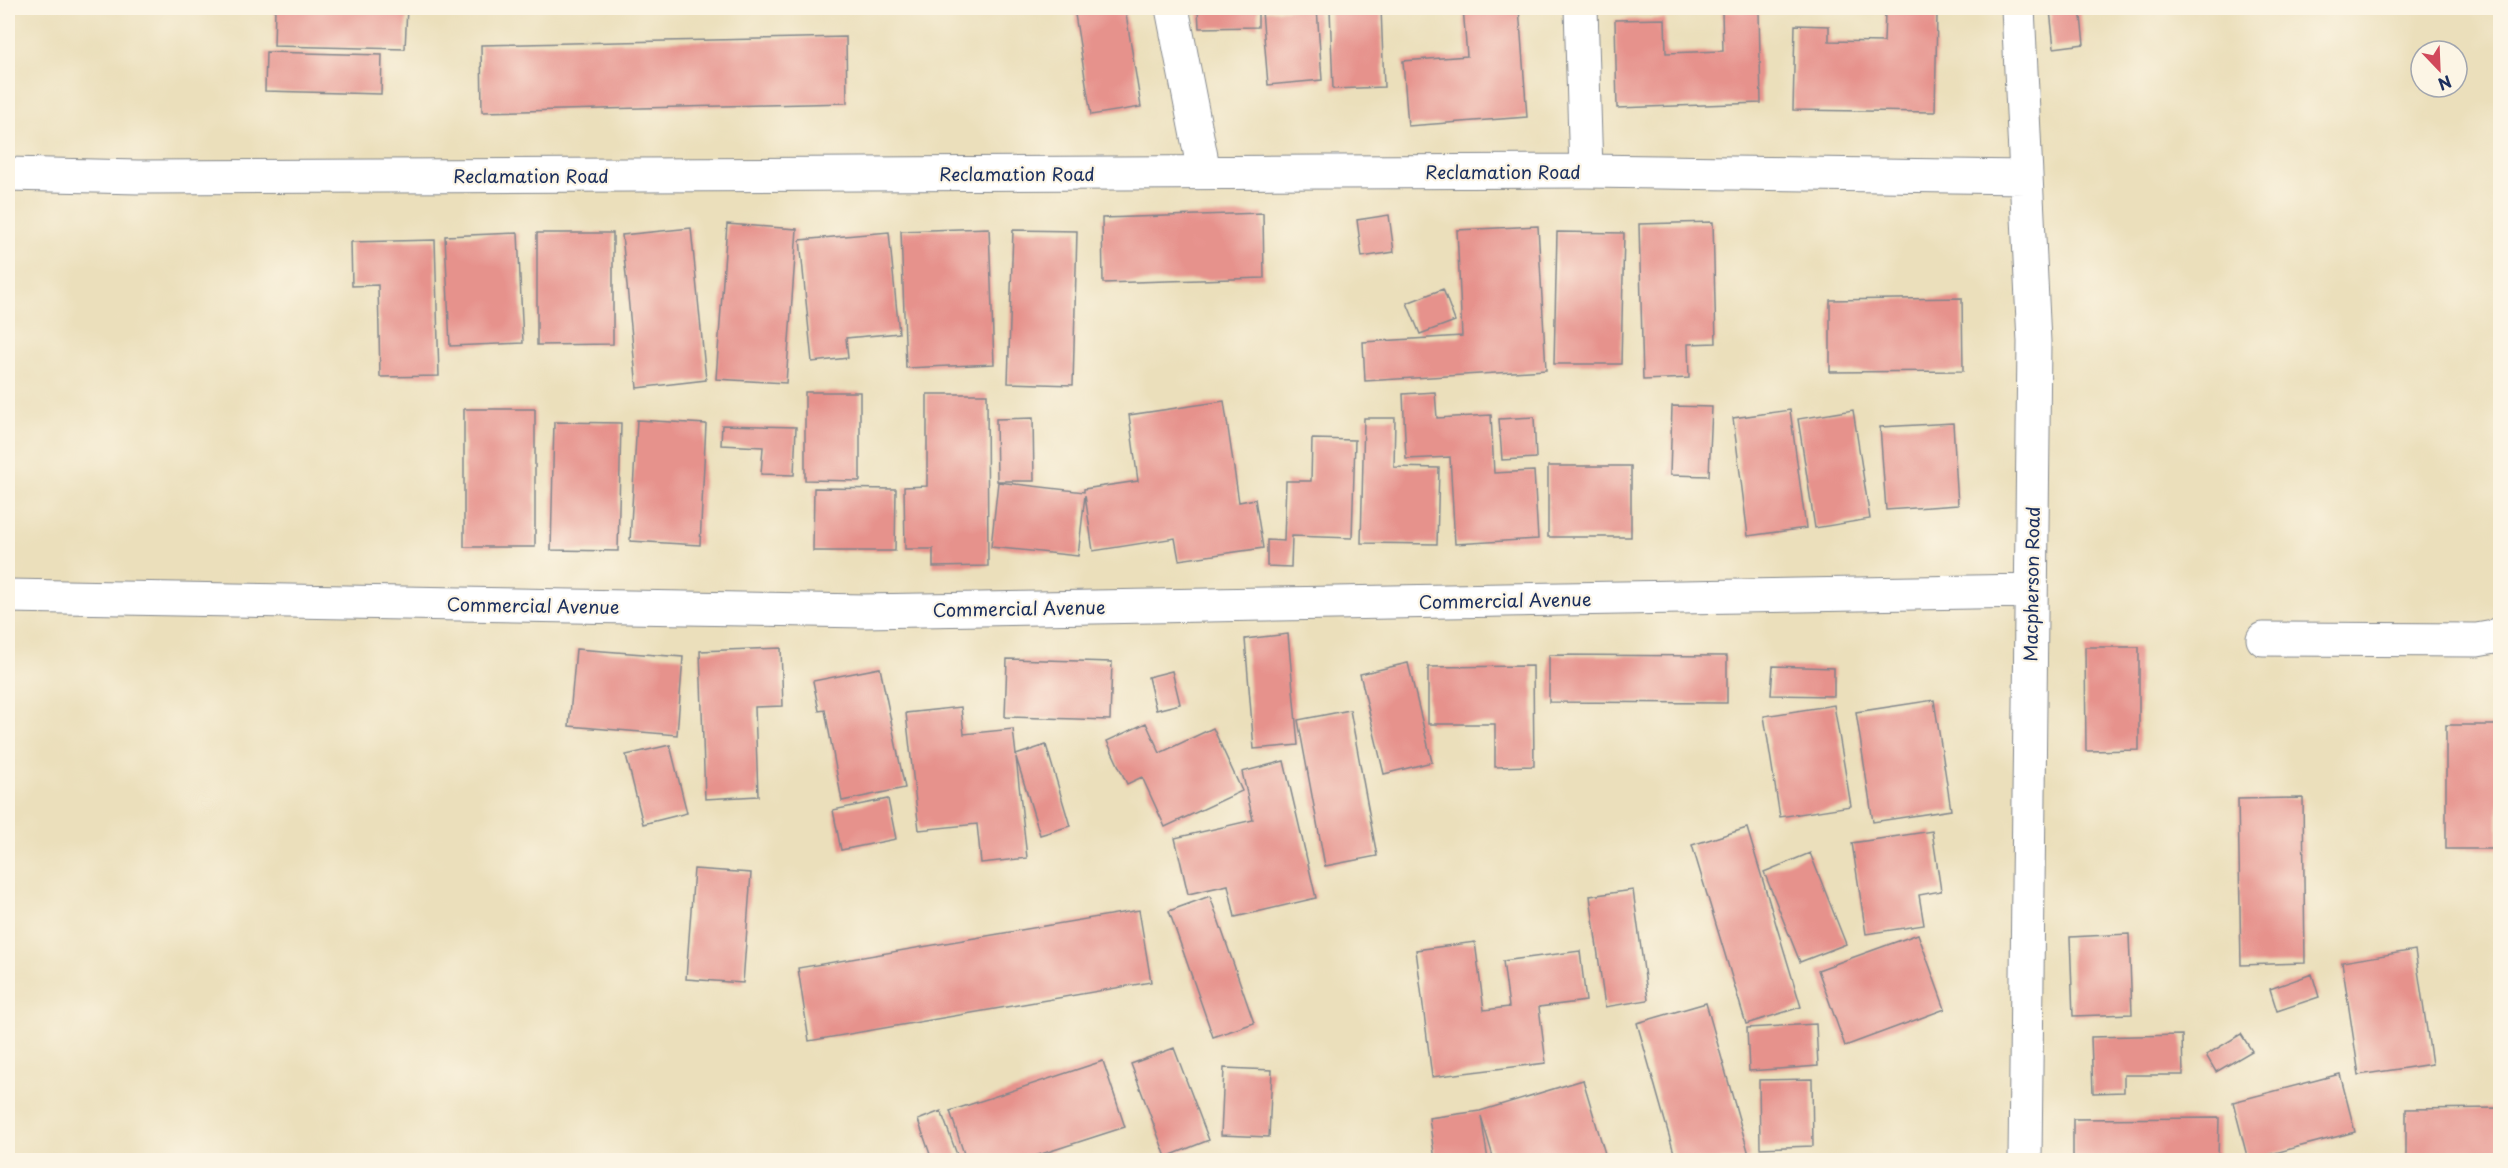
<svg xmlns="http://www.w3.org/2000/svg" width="2508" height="1168" font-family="'Playpen Sans',sans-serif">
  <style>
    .building { fill: #e6928c }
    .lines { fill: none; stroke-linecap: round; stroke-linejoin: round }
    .minor-casing { stroke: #83878c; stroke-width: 35 }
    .minor { stroke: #fff; stroke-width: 33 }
    .labels { text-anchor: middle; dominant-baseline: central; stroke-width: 4.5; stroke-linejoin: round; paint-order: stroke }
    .street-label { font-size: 18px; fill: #1b2f5e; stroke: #fcf5e5 }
  </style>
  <rect width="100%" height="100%" fill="#fcf5e5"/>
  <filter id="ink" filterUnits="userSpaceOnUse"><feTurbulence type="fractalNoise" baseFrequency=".0167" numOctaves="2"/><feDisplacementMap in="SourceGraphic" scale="12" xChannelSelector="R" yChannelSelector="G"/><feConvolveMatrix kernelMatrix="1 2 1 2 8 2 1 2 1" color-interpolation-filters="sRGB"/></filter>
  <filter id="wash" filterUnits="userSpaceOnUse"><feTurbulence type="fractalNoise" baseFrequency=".008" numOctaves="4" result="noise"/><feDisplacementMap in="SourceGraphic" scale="24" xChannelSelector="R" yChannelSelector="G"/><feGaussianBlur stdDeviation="1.35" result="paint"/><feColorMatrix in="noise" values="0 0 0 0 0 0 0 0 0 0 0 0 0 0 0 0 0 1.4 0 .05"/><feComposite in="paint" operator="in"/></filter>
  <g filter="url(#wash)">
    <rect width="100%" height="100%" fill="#ebdfbb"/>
    <g id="blocks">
      <path class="building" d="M275 8H407L405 49 274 46Z
        M1074 8H1125L1141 107 1091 115Z
        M1198 8H1258V27L1199 28Z
        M1305 8H1317L1322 80 1268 85 1262 11Z
        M1381 8 1384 87 1333 89 1330 9Z
        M1463 8H1519L1527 117 1408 126 1403 61 1467 56Z
        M1633 8H1687V11L1633 9Z
        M2067 8H2080L2084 44 2054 48 2050 10Z
        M1759 11 1761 103 1617 108 1615 20 1665 19 1666 53 1723 51 1722 12Z
        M1885 12 1937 14 1935 112 1793 110 1795 25 1829 26V41L1884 42Z
        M846 37 847 103 482 112 481 45Z
        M266 52 382 55 381 94 265 91Z
        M1263 213 1264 278 1103 283 1102 218Z
        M1389 215 1394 252 1362 257 1357 220Z
        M1713 222 1716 343 1688 344 1689 378 1643 380 1639 224Z
        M727 224 797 229 786 383 716 379Z
        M1538 226 1546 370 1365 381 1363 342 1462 336 1457 230Z
        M691 228 706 380 637 388 622 235Z
        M989 228 994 364 906 368 901 231Z
        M1013 230 1077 231 1073 385 1008 383Z
        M889 232 899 333 846 338 848 358 812 362 800 240Z
        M1557 232 1624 233 1621 364H1554Z
        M518 233 523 343 450 346 445 236Z
        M537 233H613V344L537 345Z
        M435 240 439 376 380 377 378 285 352 286 351 242Z
        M1443 289 1455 321 1420 334 1407 303Z
        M1962 298 1963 371 1830 372V300Z
        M805 392H860V481L805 480Z
        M1435 392 1437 418 1491 415 1494 473 1534 471 1538 539 1455 544 1450 457 1406 459 1403 394Z
        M927 394H987L988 566 933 567V549H905L904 487 927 486Z
        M1224 401 1239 502 1255 499 1263 548 1179 560 1175 538 1093 551 1085 495 1078 556 991 547 998 482 1084 492V489L1138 481 1129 415Z
        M1672 406 1712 407 1709 476 1670 475Z
        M464 409H535V547H464Z
        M1790 410 1806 528 1748 536 1733 418Z
        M1853 410 1870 519 1815 528 1798 419Z
        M1534 417 1536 458 1502 460 1499 419Z
        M1033 418 1034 481H997L996 419Z
        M1364 418H1395L1394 467 1439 468 1437 544 1361 543Z
        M637 420 706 424 700 545 630 541Z
        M554 422 621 423 618 551 551 550Z
        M1953 423 1958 505 1886 510 1880 427Z
        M722 425 796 427 794 475 761 474 763 447 721 445Z
        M1312 439 1355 440 1352 538 1292 536 1291 567 1267 566V540L1284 541 1286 481H1311Z
        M1548 466H1631V537H1548Z
        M814 488 896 489 895 551H813Z
        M1288 634 1298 745 1254 749 1245 639Z
        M2085 647H2139V750L2086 751Z
        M781 648 783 706 755 707 758 796 705 799 700 651Z
        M576 649 683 657 677 735 569 726Z
        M1549 655 1727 656V703L1549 702Z
        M1007 659 1112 662 1110 720 1005 717Z
        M1408 663 1432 762 1384 774 1360 674Z
        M1533 666 1534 766 1495 767V724H1428V667Z
        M1773 666 1834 668V696L1771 695Z
        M880 668 905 788 842 801 825 710 819 711 813 681Z
        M1172 671 1180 704 1156 710 1148 677Z
        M1934 700 1951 810 1873 822 1856 712Z
        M1834 705 1851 806 1780 817 1764 716Z
        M961 707 964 734 1013 729 1016 755 1046 745 1070 826 1040 835 1016 757 1027 858 981 863 977 824 919 830 906 713Z
        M1350 710 1377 856 1325 866 1298 720Z
        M1146 723 1160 753 1213 728 1242 791 1165 827 1142 777 1127 784 1107 741Z
        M2446 725H2500L2498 849H2446Z
        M670 745 687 813 643 824 626 755Z
        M1284 761 1316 898 1235 917 1228 885 1188 894 1175 838 1253 820 1242 772Z
        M2303 798 2305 963 2241 965 2238 799Z
        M888 799 896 839 841 850 833 810Z
        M1747 828 1801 1007 1746 1024 1692 845Z
        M1932 831 1941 891 1919 895 1924 925 1866 934 1852 843Z
        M1810 853 1846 944 1800 962 1764 872Z
        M694 869 751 873 743 983 686 979Z
        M1633 890 1648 1000 1605 1007 1590 896Z
        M1210 896 1254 1023 1213 1037 1169 911Z
        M1139 910 1151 982 809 1041 798 968Z
        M1918 934 1945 1009 1845 1046 1818 970Z
        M2129 934 2132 1014 2073 1016 2070 937Z
        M1475 942 1484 1010 1509 1007 1503 961 1580 951 1586 1001 1539 1007 1546 1063 1432 1077 1416 950Z
        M2415 950 2432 1064 2359 1075 2342 962Z
        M2312 974 2319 997 2277 1011 2270 989Z
        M1706 1003 1750 1158 1743 1160H1676L1637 1023Z
        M1816 1024 1818 1066 1749 1071 1747 1028Z
        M2241 1034 2252 1051 2216 1072 2206 1055Z
        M2182 1035 2183 1075H2124V1092L2093 1093 2091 1037Z
        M1174 1048 1209 1140 1166 1157 1131 1064Z
        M1103 1061 1125 1127 1023 1160H966L950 1111Z
        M1224 1068 1272 1070 1269 1137 1221 1135Z
        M2340 1074 2355 1132 2248 1160 2233 1102Z
        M1812 1079 1813 1146 1760 1148 1759 1080Z
        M1583 1080 1606 1157 1593 1160H1494L1481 1116 1488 1160H1435L1429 1118 1480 1111Z
        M2500 1108V1160H2406V1109Z
        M941 1111 959 1160H932L918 1120Z
        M2219 1118 2218 1160H2073V1119Z"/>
    </g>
  </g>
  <g filter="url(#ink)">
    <use href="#blocks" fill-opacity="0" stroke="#83878c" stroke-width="1.5"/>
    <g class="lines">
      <g class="minor-casing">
        <path id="minor" d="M1172 8 1204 172
          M1581 8 1586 171
          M2018 8 2034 342 2025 1160
          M8 174 138 177 1586 171 2026 177
          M8 596 863 611 2030 591
          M2263 639 2477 640 2494 637 2500 633"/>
      </g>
      <use href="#minor" class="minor"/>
    </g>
  </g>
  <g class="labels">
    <g class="street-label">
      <text x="1503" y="171">Reclamation Road</text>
      <text x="1017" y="173">Reclamation Road</text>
      <text x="531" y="175">Reclamation Road</text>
      <text transform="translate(2031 584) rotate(-89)">Macpherson Road</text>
      <text transform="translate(1505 600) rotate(-1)">Commercial Avenue</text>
      <text transform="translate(533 605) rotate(1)">Commercial Avenue</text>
      <text transform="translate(1019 608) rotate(-1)">Commercial Avenue</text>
    </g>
  </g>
  <rect width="2508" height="1168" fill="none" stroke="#fcf5e5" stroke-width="30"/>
  <g transform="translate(2439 69) rotate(157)"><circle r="28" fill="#fcf5e5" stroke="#a2a6af" stroke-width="1.5"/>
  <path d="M0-4.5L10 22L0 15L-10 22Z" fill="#d1495b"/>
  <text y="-9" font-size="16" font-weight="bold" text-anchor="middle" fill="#1b2f5e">N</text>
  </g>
</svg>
